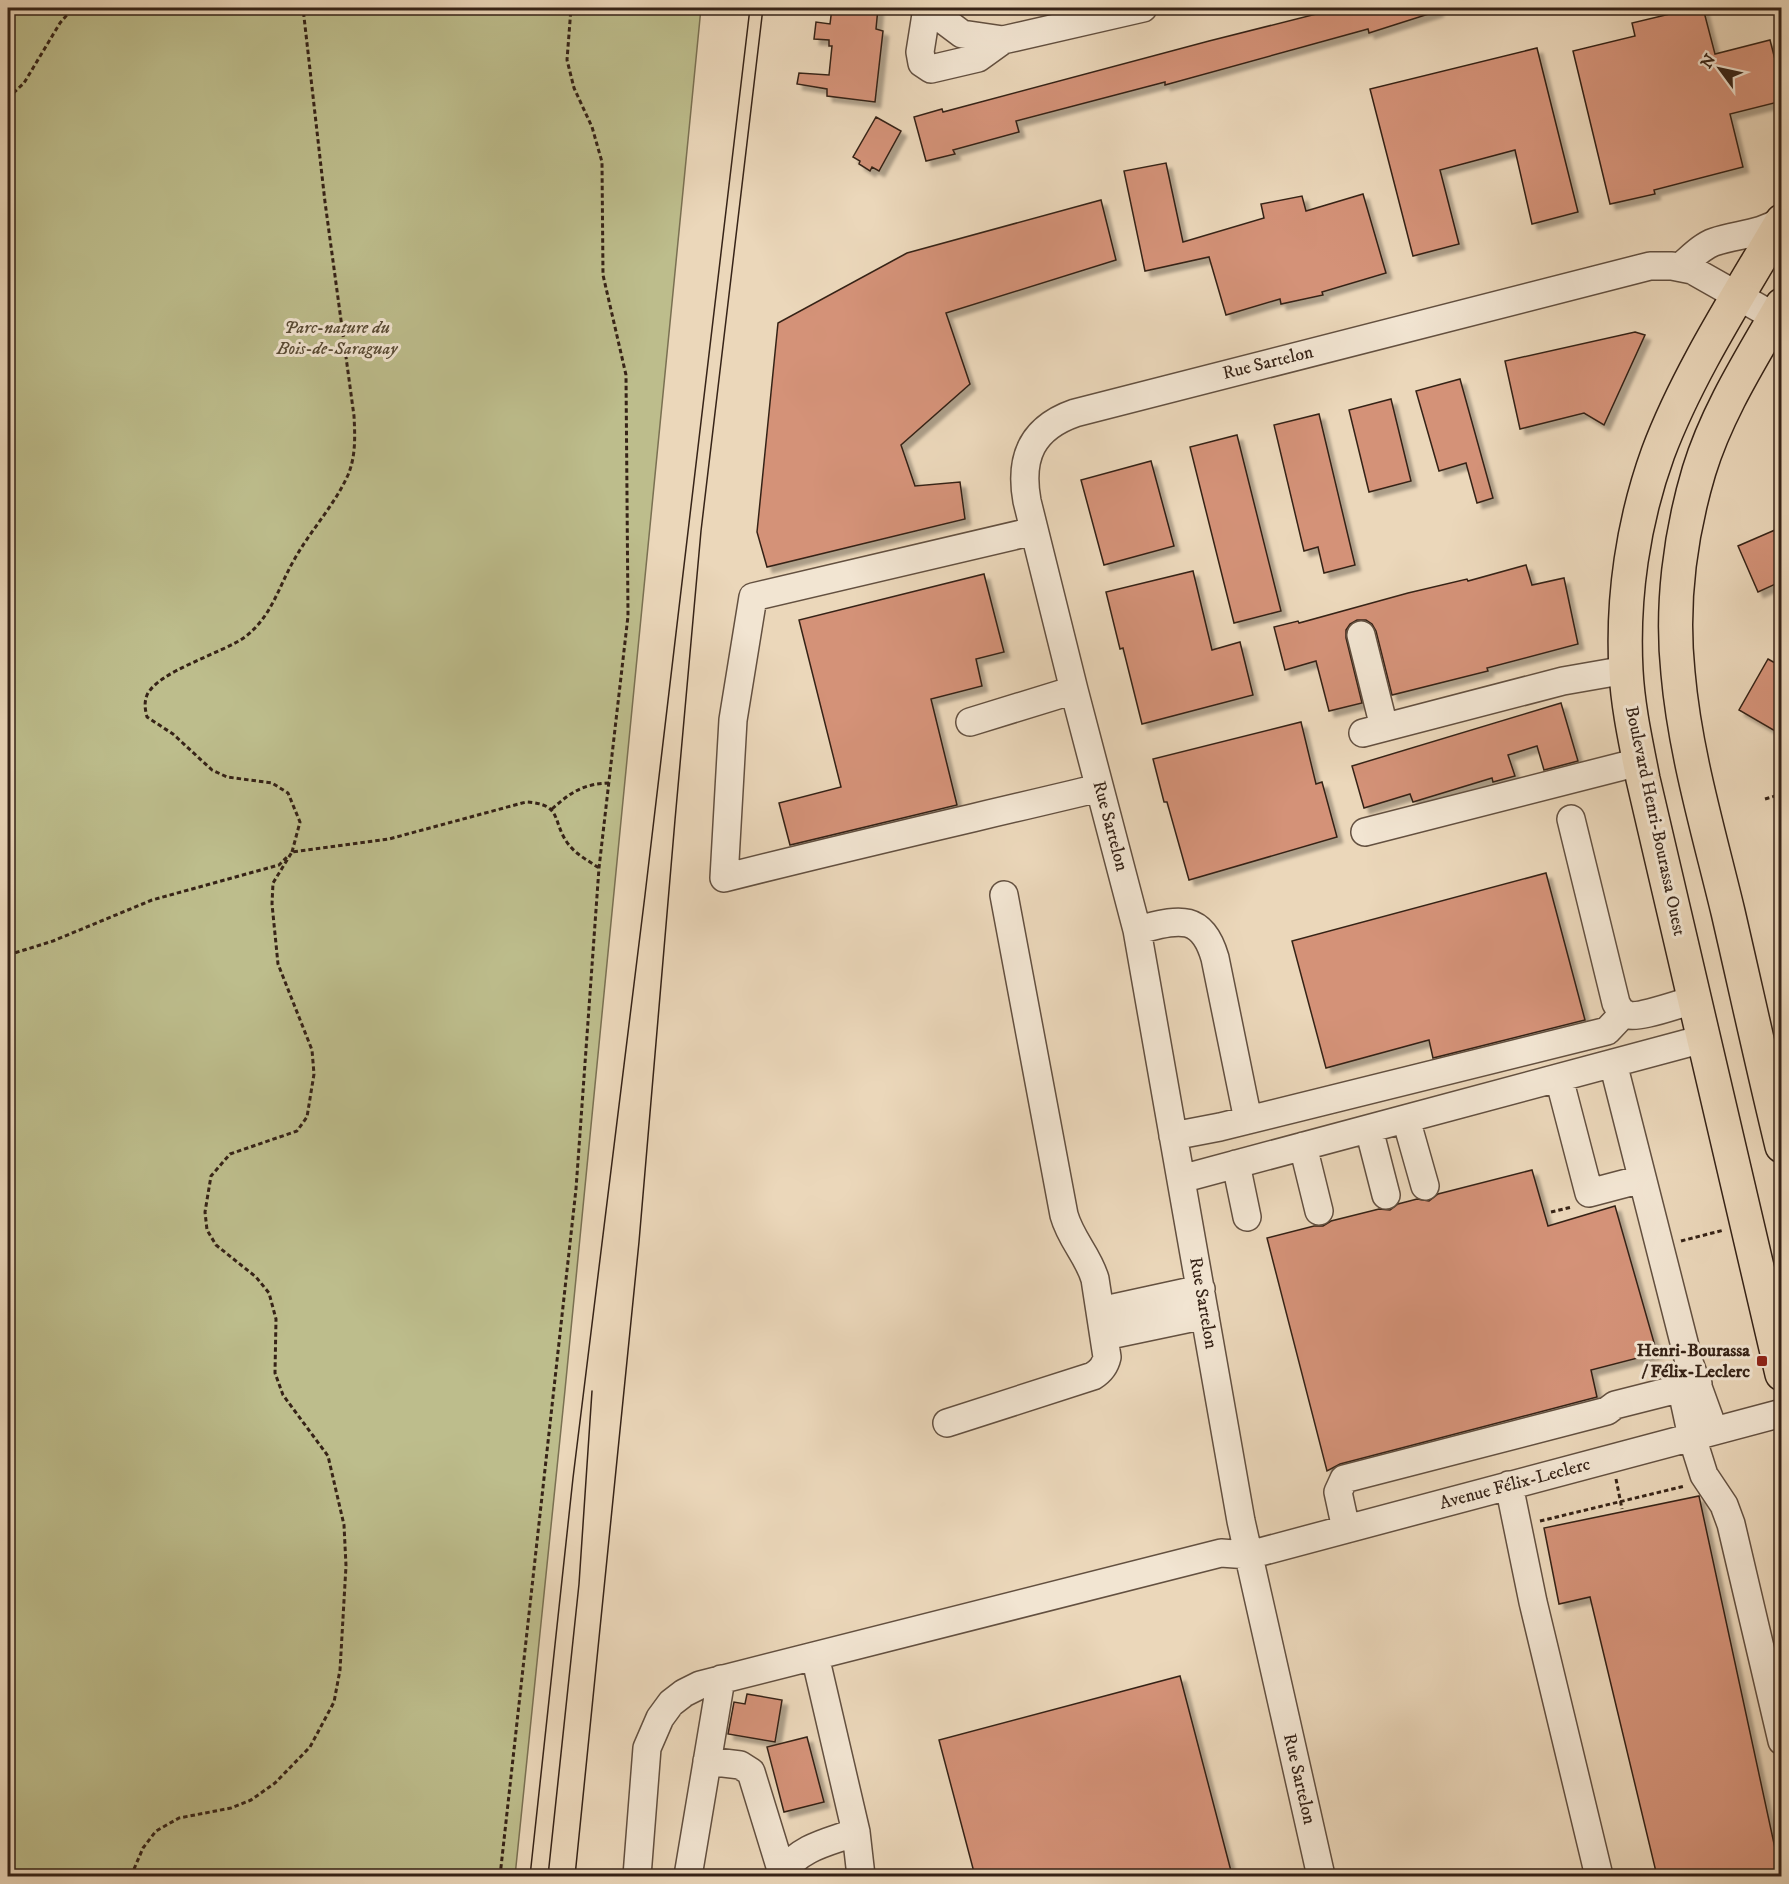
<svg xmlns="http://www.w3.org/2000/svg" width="1789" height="1884" font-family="'IM FELL DW Pica',serif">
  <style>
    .green { fill: #bdbd8c; stroke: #7a7052; stroke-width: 1.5 }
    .building { fill: #d49278; stroke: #362317; stroke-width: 1.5; filter: url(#shadow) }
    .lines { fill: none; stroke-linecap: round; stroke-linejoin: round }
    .minor-casing { stroke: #635040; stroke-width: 30 }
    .major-casing { stroke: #362317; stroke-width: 36 }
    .path { stroke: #362317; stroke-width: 3; stroke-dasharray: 4.5 3; stroke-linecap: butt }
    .minor { stroke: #f2e5d2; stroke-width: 27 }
    .major { stroke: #ebd7ba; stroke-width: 33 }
    .tram { stroke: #362317; stroke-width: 1.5 }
    .poi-dot { fill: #8f2418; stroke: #f2e5d2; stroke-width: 2 }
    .labels { text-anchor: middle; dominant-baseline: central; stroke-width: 6; stroke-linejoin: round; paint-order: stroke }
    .park-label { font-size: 18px; font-style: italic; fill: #584a34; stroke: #f2e5d2 }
    .street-label { font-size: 18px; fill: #362317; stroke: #f2e5d2 }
    .poi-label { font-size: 18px; font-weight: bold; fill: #362317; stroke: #f2e5d2; text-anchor: end }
  </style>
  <defs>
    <filter id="shadow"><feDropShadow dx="5.5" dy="5.5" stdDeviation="1.5" flood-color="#0004"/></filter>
  </defs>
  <rect width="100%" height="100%" fill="#ebd7ba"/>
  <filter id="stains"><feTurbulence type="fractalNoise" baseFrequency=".00333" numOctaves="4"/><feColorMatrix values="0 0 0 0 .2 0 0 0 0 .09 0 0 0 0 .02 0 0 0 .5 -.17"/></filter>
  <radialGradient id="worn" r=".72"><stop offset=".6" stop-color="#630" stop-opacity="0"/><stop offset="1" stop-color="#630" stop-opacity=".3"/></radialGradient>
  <path class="green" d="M8 8H701L565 1390 515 1876H8Z"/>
  <path class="building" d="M832 8H878L876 29 883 31 875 102 827 96V89L797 84 799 73 829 75 832 46H829V40L814 39 816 22 830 24Z
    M1340 8H1437L1438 11 1369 33 1368 29 1165 85V82L1016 121 1019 132 953 150 955 154 926 161 914 117 942 109 943 112 1209 41Z
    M1695 8H1703L1715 54 1770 40 1782 87V101L1730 114 1743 167 1654 190 1655 194 1610 204 1573 51 1635 36 1632 23Z
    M1537 48 1578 212 1532 224 1515 150 1440 170 1459 244 1413 256 1370 89Z
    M876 117 901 131 879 171 872 167 870 171 859 164 860 161 853 157Z
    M1166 163 1183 242 1264 218 1261 204 1302 196 1306 211 1363 194 1386 273 1322 292 1323 295 1281 304 1280 299 1226 315 1209 257 1145 271 1124 171Z
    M1101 200 1116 260 946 313 970 384 901 445 915 486 960 482 965 519 767 567 757 532 778 323 907 253Z
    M1635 332 1645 335 1604 425 1584 413 1520 429 1505 361Z
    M1460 379 1493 498 1477 503 1466 463 1439 471 1416 391Z
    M1391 399 1411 481 1369 492 1349 410Z
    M1319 414 1355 565 1324 573 1318 547 1304 551 1274 425Z
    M1237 435 1281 611 1234 623 1190 447Z
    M1151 461 1174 546 1104 565 1081 480Z
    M1782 527V581L1758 592 1738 546Z
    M1526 565 1532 585 1564 578 1578 644 1487 668 1488 671 1392 695 1376 631 1372 624 1366 620H1357L1350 624 1346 630V638L1362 703 1329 711 1316 661 1285 670 1274 627 1298 621 1299 623 1408 593 1467 579 1468 581Z
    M1193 571 1212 650 1240 642 1253 695 1142 724 1123 648 1120 649 1106 592Z
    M984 574 1004 652 976 659 982 686 931 699 957 805 790 845 779 803 841 787 799 620Z
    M1768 659 1782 667V735L1739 710Z
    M1561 703 1578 761 1544 770 1537 746 1508 755 1515 776 1493 782 1492 778 1413 802 1410 794 1364 808 1352 766Z
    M1301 722 1316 784 1322 782 1337 837 1189 880 1167 802H1164L1153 759Z
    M1546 873 1585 1020 1433 1058 1429 1040 1326 1068 1292 941Z
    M1532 1170 1548 1226 1615 1206 1657 1353 1591 1370 1597 1397 1340 1464 1327 1471 1267 1238 1314 1226H1323L1331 1221 1379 1209 1390 1210 1398 1204 1417 1199 1429 1201 1438 1194Z
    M1699 1496 1781 1876H1657L1590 1597 1559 1604 1544 1528Z
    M1180 1676 1231 1871 1211 1876H975L939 1740Z
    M747 1694 782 1700 775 1742 728 1734 734 1702 745 1704Z
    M807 1737 824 1802 784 1812 767 1747Z"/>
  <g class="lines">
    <g class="minor-casing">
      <path id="minor" d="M927 8 920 52 922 63 931 69 978 58 1003 40
        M935 8 942 19 962 34 1003 40 1143 8
        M1680 267C1690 259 1702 246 1714 242 1737 234 1761 235 1782 220
        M1034 531 753 597 733 720 724 878C849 846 974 818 1099 788
        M1361 635 1384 727
        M970 722 1074 690
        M1363 733 1563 681 1626 670
        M1571 819 1616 1003C1618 1007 1621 1012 1625 1014 1637 1020 1680 1003 1694 1000
        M1365 832 1639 762
        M1137 930C1175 921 1201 910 1215 958L1248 1120
        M1613 1063 1689 1362 1714 1431
        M1559 1078 1589 1193 1642 1179
        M1406 1119 1425 1186
        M1369 1129 1386 1195
        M1173 1136 1220 1127 1607 1031 1624 1013
        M1303 1146 1319 1211
        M1236 1164 1247 1217
        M1181 1179 1703 1039
        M1100 1311 1201 1289
        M1105 1336 1205 1315
        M1689 1362 1684 1400 1692 1437 1704 1475 1724 1505 1731 1524 1782 1741
        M947 1423 1093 1376C1101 1371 1105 1366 1107 1357L1095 1279C1088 1255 1071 1240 1064 1215L1004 895
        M1509 1485 1533 1602 1599 1876
        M1346 1529 1338 1492 1344 1479 1607 1411 1615 1405 1698 1384
        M815 1656 856 1832 861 1876
        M707 1761 740 1765 751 1772 783 1876
        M782 1872C803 1846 826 1843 856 1832
        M637 1876 647 1748 660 1718 671 1703 684 1693 700 1685 1221 1553 1249 1555 1782 1413
        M688 1876 721 1679
        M1321 1876 1241 1521 1137 930 1074 690 1027 501C1019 457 1032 428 1075 413L1650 266H1672L1692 270 1775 317"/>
    </g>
    <g class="major-casing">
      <path id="major" d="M1782 221C1739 295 1688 373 1658 453 1633 522 1622 598 1626 671 1628 708 1636 743 1643 779L1782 1374
        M1782 305C1751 359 1717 412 1699 471 1680 535 1671 606 1678 673 1685 753 1709 833 1728 912 1746 990 1763 1068 1782 1146"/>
    </g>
    <path class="path" d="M8 98 24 83 60 23 73 8
      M1778 464 1782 465
      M1765 799 1782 794
      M552 809C571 792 583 784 609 783
      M292 852 300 822 288 793 272 783 227 777 212 770 173 734 147 717C145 709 144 703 147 695 158 671 223 653 245 637 272 616 278 588 294 560 310 531 334 506 348 475 356 456 355 435 354 416L325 202 303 8
      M8 955 53 941 152 900 279 865 287 857
      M1551 1212 1572 1207
      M1681 1241 1724 1230
      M1616 1479 1622 1509
      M1540 1521 1685 1486
      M131 1876 143 1848 156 1831 179 1818 231 1808 251 1800 275 1783 310 1747 334 1702 340 1670 346 1566 344 1525 328 1456 283 1395 275 1373 276 1319 269 1293 256 1277 216 1245 207 1230 205 1212 211 1176 230 1154 297 1131 307 1117 314 1074 312 1050 278 964 272 904 273 883 292 852 389 839 526 802C564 804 551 822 569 845 577 855 589 861 599 868
      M500 1876 576 1189 599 868 628 616 626 375 603 275 602 162 592 127 574 88 567 60 571 8"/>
    <use href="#minor" class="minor"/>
    <use href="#major" class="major"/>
    <path class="tram" d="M530 1876 573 1478 645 895 750 8
      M548 1876 579 1584 592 1391
      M575 1876 639 1242 675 820 701 531 763 8"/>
  </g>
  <rect class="poi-dot" x="1756" y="1355" width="12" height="12" rx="3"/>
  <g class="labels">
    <g class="park-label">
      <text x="337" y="328">Parc-nature du<tspan x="337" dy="21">Bois-de-Saraguay</tspan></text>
    </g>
    <g class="street-label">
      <text transform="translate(1268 363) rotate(-14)">Rue Sartelon</text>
      <text transform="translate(1655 821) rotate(78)">Boulevard Henri-Bourassa Ouest</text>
      <text transform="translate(1110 826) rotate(75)">Rue Sartelon</text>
      <text transform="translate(1203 1303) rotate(80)">Rue Sartelon</text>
      <text transform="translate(1515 1484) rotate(-15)">Avenue Félix-Leclerc</text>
      <text transform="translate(1299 1779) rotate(77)">Rue Sartelon</text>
    </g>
    <g class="poi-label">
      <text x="1750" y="1351">Henri-Bourassa<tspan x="1750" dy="21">/ Félix-Leclerc</tspan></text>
    </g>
  </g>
  <rect width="1789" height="1884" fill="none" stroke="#ebd7ba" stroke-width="30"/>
  <rect x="9" y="9" width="1771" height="1866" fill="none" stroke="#362317" stroke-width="3"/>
  <rect x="15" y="15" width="1759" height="1854" fill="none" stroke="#362317" stroke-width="1.5"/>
  <g transform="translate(1720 69) rotate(303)" stroke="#f2e5d2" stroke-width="4.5" paint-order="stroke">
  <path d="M0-4.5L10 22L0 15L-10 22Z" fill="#362317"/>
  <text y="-9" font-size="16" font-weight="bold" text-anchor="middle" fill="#362317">N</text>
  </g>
  <rect width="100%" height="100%" filter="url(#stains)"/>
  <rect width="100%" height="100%" fill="url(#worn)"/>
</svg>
